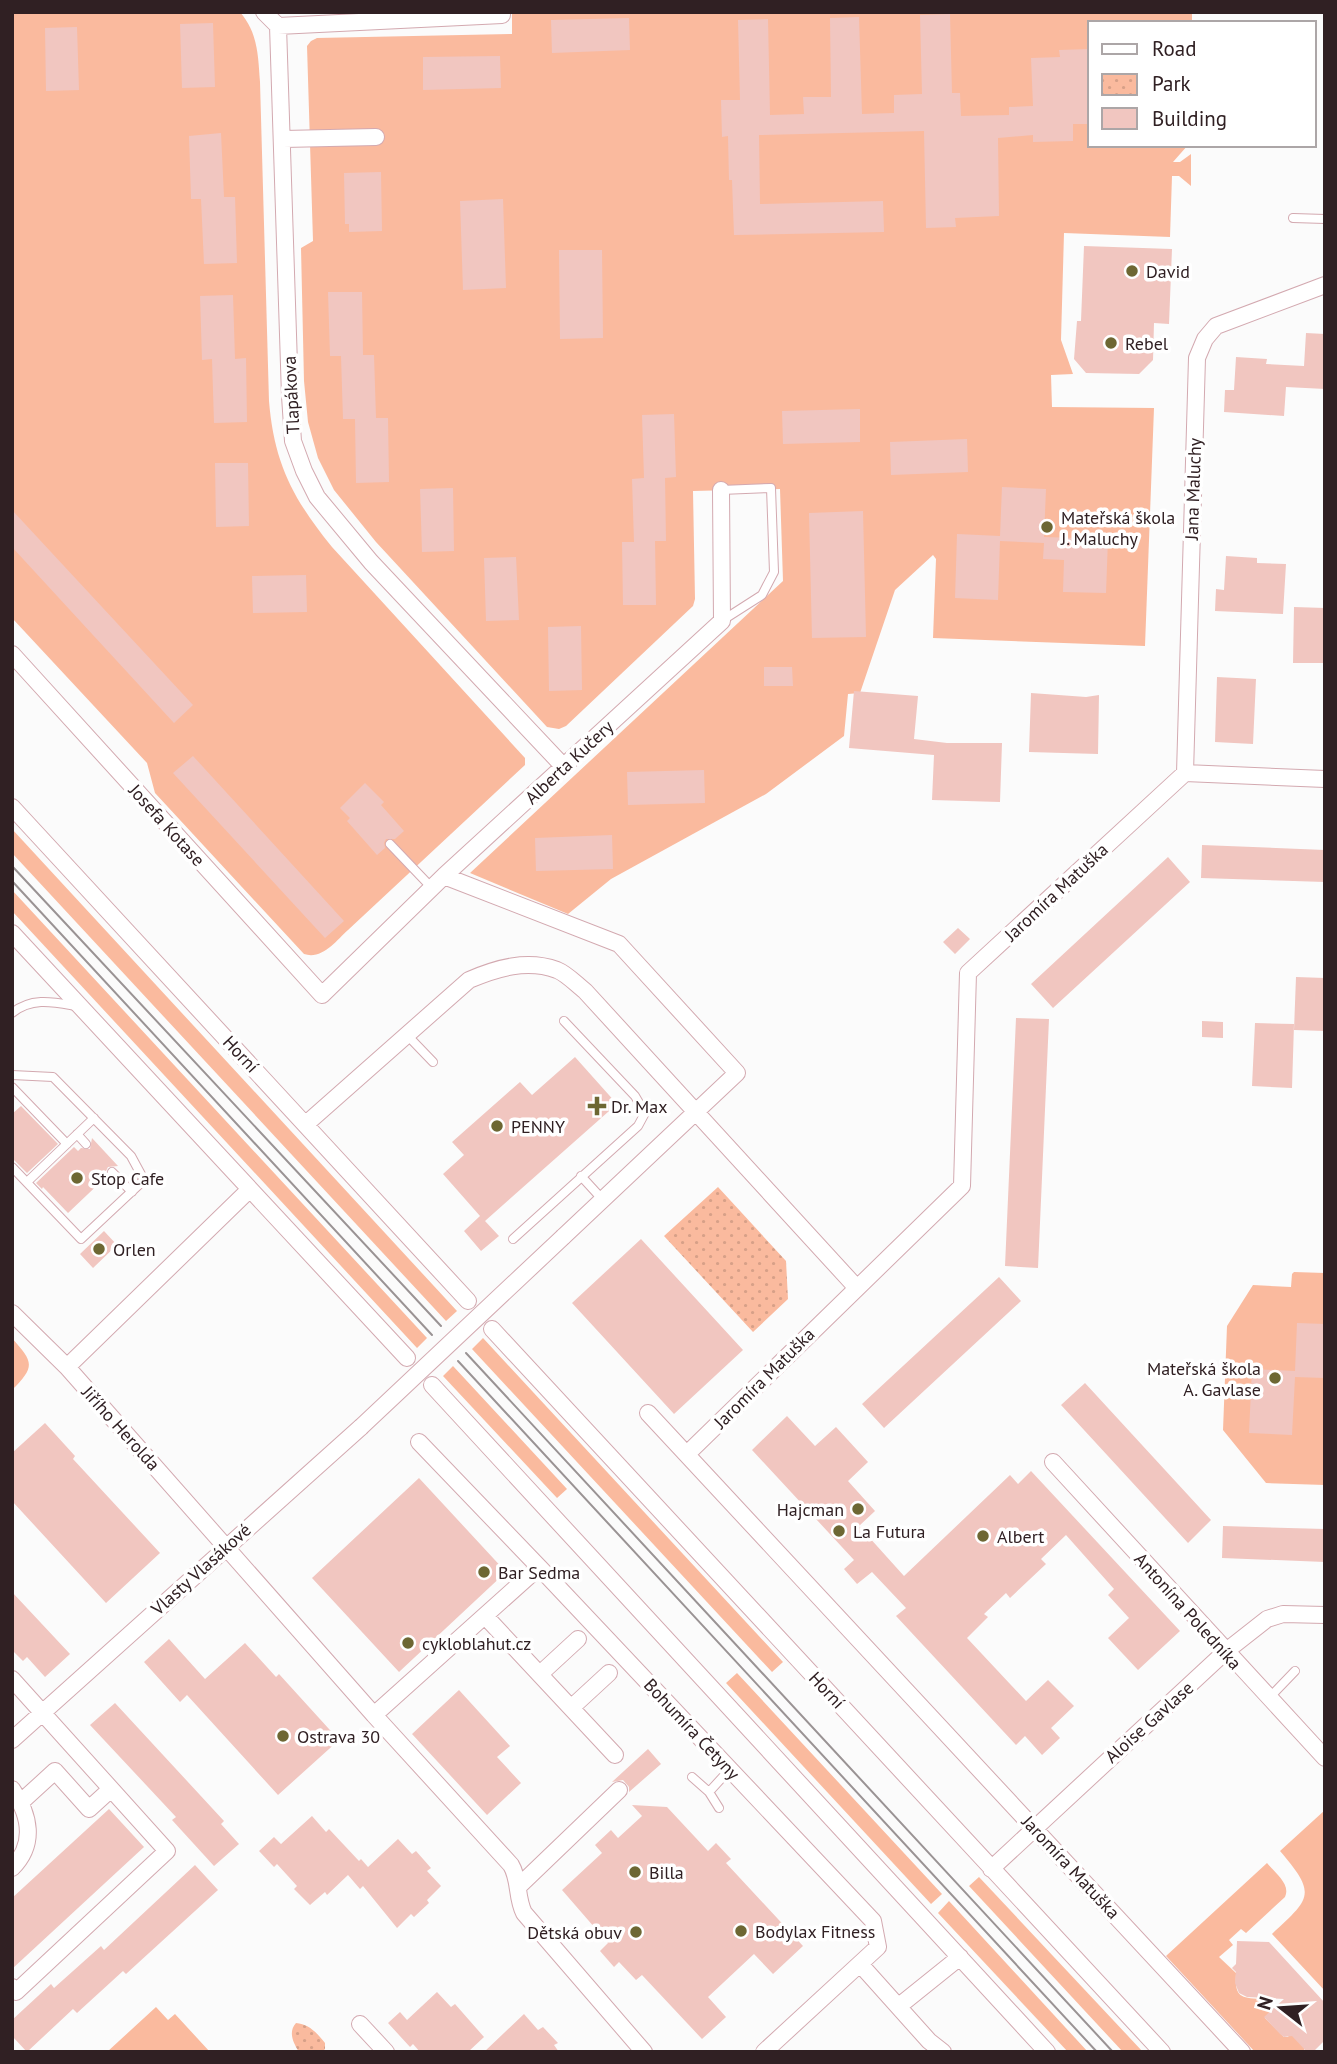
<svg xmlns="http://www.w3.org/2000/svg" width="1337" height="2064" font-family="'PT Sans',sans-serif">
  <style>
    .grass { fill: #faba9e }
    .park { fill: url(#park-dots) }
    .building { fill: #f1c6c0 }
    .lines { fill: none; stroke-linecap: round; stroke-linejoin: round }
    .service-casing { stroke: #d3a9b0; stroke-width: 10 }
    .minor-casing { stroke: #d3a9b0; stroke-width: 18 }
    .service { stroke: #fff; stroke-width: 8 }
    .minor { stroke: #fff; stroke-width: 16 }
    .tram { stroke: #9a9394; stroke-width: 2 }
    .minor-bridge-casing { stroke: #d3a9b0; stroke-width: 18; stroke-linecap: butt }
    .minor-bridge { stroke: #fff; stroke-width: 16 }
    .poi-dot { fill: #6d6733; stroke: #fff; stroke-width: 2.5 }
    .labels { text-anchor: middle; dominant-baseline: central; stroke-width: 7; stroke-linejoin: round; paint-order: stroke }
    .poi-label { font-size: 18px; fill: #302023; stroke: #fff; text-anchor: start }
    .street-label { font-size: 18px; fill: #302023; stroke: #fff }
  </style>
  <defs>
    <pattern id="park-dots" width="8" height="8" patternUnits="userSpaceOnUse" patternTransform="scale(1.75)"><rect width="8" height="8" fill="#faba9e"/><path d="M2 2h.1M6 6h.1" fill="none" stroke="#d7a088" stroke-width="1.8" stroke-linecap="round"/></pattern>
  </defs>
  <rect width="100%" height="100%" fill="#fbfbfb"/>
  <path class="grass" d="M12 12H240C258 33 258 55 260 82L269 401C274 463 293 499 332 547L525 758V765L348 930C336 941 322 960 304 954L155 793 147 763 12 618Z
    M512 12H1192V23H1090V145H1188L1173 162H1180L1191 154V186L1179 176H1172L1170 237 1064 233 1061 340 1073 374 1051 375 1052 407 1154 408 1145 646 933 638 936 559 933 555 895 590 860 693 848 694 844 736 766 794 611 879 568 914 470 873 783 581 780 489 693 491 695 599 693 606 566 726 559 729 547 727 376 542 334 490 318 458 308 422 304 381 301 248 313 241 307 46 311 41 317 38 512 34Z
    M12 829 457 1311 446 1321 12 853Z
    M12 890 427 1338 417 1348 12 911Z
    M1294 1272 1325 1273V1485L1266 1483 1223 1430 1227 1326 1253 1285 1291 1287 1292 1274Z
    M12 1338C33 1362 36 1366 12 1390Z
    M483 1338 783 1662 772 1672 472 1349Z
    M453 1366 567 1489 557 1498 443 1376Z
    M737 1673 942 1894 931 1904 726 1683Z
    M1325 1810V1991L1272 1934C1311 1898 1317 1894 1280 1851Z
    M1267 1863C1275 1873 1291 1884 1285 1897L1246 1933 1241 1929 1229 1940 1233 1945 1219 1957 1236 1973C1235 1995 1238 1998 1260 1999L1275 2014 1265 2018 1284 2037H1288L1291 2032 1305 2047 1304 2049 1306 2052H1255L1166 1956Z
    M979 1877 1143 2052H1123L969 1886Z
    M949 1901 1088 2052H1068L938 1913Z
    M156 2007 168 2020 175 2014 210 2052H107Z"/>
  <path class="park" d="M718 1187 786 1261 788 1299 753 1332 664 1236Z
    M296 2023C309 2024 317 2033 325 2043V2049L322 2052H299C293 2042 288 2032 296 2023Z"/>
  <path class="building" d="M950 14 952 93H960L961 116 1009 115V107L1033 106 1031 58 1060 57 1059 50 1090 49V124H1073V141L1033 142V135L998 138 999 216 955 218 956 227 926 228 924 131 759 135 760 204 883 201 884 232 734 235 732 180H729L728 136 722 137 721 100H740L738 20 768 19 770 115 804 114 803 97H831L830 18 859 17 862 114 894 113V95L922 94 920 15Z
    M629 18 630 50 552 53 551 20Z
    M213 23 215 87 182 88 180 24Z
    M77 27 79 90 46 91 45 28Z
    M500 56 501 88 423 90V57Z
    M221 133 224 197H235L237 263 204 264 201 199H191L189 136Z
    M381 172 382 231 349 232V224H345L344 173Z
    M503 199 506 288 463 290 460 201Z
    M1084 246 1172 249 1169 324 1154 323 1153 360 1139 374 1086 373 1074 359 1077 321H1081Z
    M559 250H602L603 338 560 339Z
    M328 292H362L363 355H374L376 418H388L389 482 356 483 355 419H343L341 356H330Z
    M233 295 235 359 246 358 247 422 214 423 212 359 202 360 200 296Z
    M1306 333 1325 334V389L1286 387 1284 416 1224 412 1225 390H1234L1236 357 1267 359 1266 364 1304 366Z
    M860 409V442L783 444 782 411Z
    M674 414 676 477 665 478 666 541H655L656 605H623L622 542H634L632 479 644 478 642 415Z
    M967 439 968 472 891 475 890 442Z
    M215 463H248L249 526 216 527Z
    M1002 487 1046 489 1044 537 1108 539 1106 593 1063 592 1064 560 1043 559 1044 543 1000 541 998 600 955 598 957 534 1000 536Z
    M453 488 454 551 422 552 420 489Z
    M12 510 193 705 174 723 12 547Z
    M863 511 866 637 812 638 809 513Z
    M1226 556 1257 558V563L1286 564 1283 614 1215 611 1216 589 1224 590Z
    M516 557 519 620 486 621 484 558Z
    M306 575 307 612 253 613 252 576Z
    M1294 607 1325 608V663H1293Z
    M581 626 582 690 549 691 548 627Z
    M764 667H792L793 686H764Z
    M1217 677 1256 679 1253 744 1215 742Z
    M854 691 918 696 914 739 947 743H1002L1000 802 932 800 934 755 849 748Z
    M1031 693 1086 697 1099 695 1098 754 1029 752Z
    M193 756 344 921 325 938 173 773Z
    M704 770 705 803 628 805 627 772Z
    M365 783 384 802 381 805 404 831 395 839H386L384 843 385 848 377 855 347 821 350 818 340 808Z
    M612 835 613 869 536 871 535 838Z
    M1202 845 1325 850V882L1201 878Z
    M1168 857 1190 882 1053 1008 1031 984Z
    M958 928 970 939 955 954 943 942Z
    M1296 977 1325 978V1031L1294 1030Z
    M1016 1018 1049 1019 1038 1268 1005 1266Z
    M1202 1021 1223 1022V1038L1202 1037Z
    M1255 1023 1294 1024 1292 1088 1252 1086Z
    M575 1057 617 1104 485 1221 499 1236 481 1251 464 1231 480 1216 443 1174 464 1155 452 1142 520 1082 532 1095Z
    M21 1106 58 1144 27 1173 12 1158V1114Z
    M92 1138 118 1166 108 1167 106 1171 107 1176 68 1213 43 1187 42 1189 36 1183 74 1147 78 1151 81 1148 90 1149Z
    M104 1231 117 1245 93 1268 80 1254Z
    M641 1239 743 1350 674 1414 572 1303Z
    M999 1277 1021 1301 884 1428 862 1404Z
    M1297 1323 1325 1324V1378L1295 1377 1292 1435 1249 1433 1252 1369 1295 1371Z
    M1085 1383 1211 1520 1188 1543 1061 1405Z
    M787 1416 815 1446 836 1427 868 1462 848 1481 875 1511 859 1526 904 1576 1010 1475 1018 1484 1031 1471 1180 1631 1138 1670 1108 1638 1129 1618 1108 1595 1114 1589 1066 1535 1041 1559 1046 1564 1010 1598 1006 1593 984 1614 988 1617 967 1638 1026 1701 1048 1680 1074 1706 1051 1728 1060 1738 1042 1755 1025 1736 1016 1745 896 1616 906 1608 872 1572 857 1584 844 1569 854 1560 752 1450Z
    M45 1423 75 1456 73 1459 160 1553 106 1603 12 1501V1453Z
    M419 1478 506 1572 399 1672 312 1578Z
    M1223 1526 1325 1529V1562L1222 1558Z
    M12 1592 70 1654 45 1677 27 1657 23 1661 12 1650Z
    M169 1639 205 1679 245 1643 276 1677 279 1674 339 1740 278 1795 187 1695 180 1702 144 1662Z
    M459 1690 510 1746 497 1757 521 1783 487 1815 412 1734Z
    M115 1703 224 1821 221 1824 239 1844 214 1866 172 1820 176 1817 90 1725Z
    M648 1749 661 1764 629 1792V1787L623 1780 612 1782Z
    M632 1805 667 1807 708 1851 716 1843 731 1859 726 1863 803 1946 773 1974 754 1954 708 1997 726 2017 702 2039 642 1975 636 1980 619 1962 614 1967 600 1951 608 1943 562 1890 602 1853 595 1845 611 1830 618 1838 642 1816Z
    M109 1809 144 1847 12 1969V1898Z
    M312 1816 326 1832 329 1829 359 1861 361 1859 368 1867 398 1839 412 1854 416 1851 431 1868 427 1871 441 1886 427 1900 429 1903 414 1917 411 1914 397 1928 363 1886 360 1889 348 1875 327 1895 325 1892 310 1905 294 1889 297 1886 277 1864 274 1867 259 1851 274 1837 281 1844Z
    M195 1865 218 1890 126 1974 123 1971 77 2013 73 2009 27 2052 12 2036V2020L51 1984 54 1988 101 1946 104 1950Z
    M1237 1941 1269 1942 1325 2003V2040L1313 2052H1307L1292 2036 1284 2037 1280 2034 1264 2017 1284 1999 1247 1997 1239 1993 1235 1983 1236 1972 1232 1968 1236 1964Z
    M437 1992 451 2007 455 2004 484 2037 468 2052H420L413 2044 410 2047 388 2023 400 2012 407 2020Z
    M524 2014 538 2030 543 2027 558 2043 554 2045 559 2052H484Z"/>
  <g class="lines">
    <g class="service-casing">
      <path id="service" d="M1293 218 1325 219
        M721 490 771 488 774 572 762 595 723 620
        M390 844 432 888
        M12 1013C32 997 53 1002 76 1006
        M407 1035 433 1062
        M12 1075 53 1077 131 1156 144 1180 81 1239 12 1167
        M12 1087 67 1144
        M77 1134 86 1144
        M112 1172 132 1192
        M581 1176 603 1200
        M27 1182 94 1118
        M513 1239 638 1126 645 1113 635 1096 564 1021
        M1269 1698 1295 1671
        M692 1777 709 1792 719 1808
        M709 1792 730 1769"/>
    </g>
    <g class="minor-casing">
      <path id="minor" d="M264 12 278 26 290 396 293 441 304 471 317 497 371 562 564 767
        M278 26 502 15
        M283 139 376 137
        M12 654 322 995 444 876 722 621 721 490
        M1185 773 1197 358 1205 339 1216 326 1325 285
        M12 807 468 1301
        M444 876 619 944 737 1073 563 1237
        M12 933 407 1358
        M306 1124 469 980C497 968 527 959 557 970 567 974 576 984 585 991L856 1287
        M12 1313 67 1367 374 1715 539 1567 873 1921 878 1947 764 2052
        M492 1329 1162 2052
        M67 1367 249 1190
        M432 1385 1047 2052
        M648 1413 1242 2052
        M419 1442 539 1567
        M687 1454 962 1186 968 973 1185 773 1325 779
        M1053 1462 1325 1758
        M485 1616 615 1755
        M540 1674 578 1639
        M12 1679 167 1851 16 1992 12 1987
        M571 1708 609 1673
        M374 1715 511 1865C520 1880 516 1897 524 1913L644 2052
        M12 1740 361 1427
        M12 1789C30 1815 36 1844 12 1868
        M21 1802 55 1771 89 1809 111 1789
        M991 1869 1225 1652 1267 1619 1283 1614 1325 1615
        M518 1887 619 1790
        M860 1964 929 2041 943 2052
        M899 2006 960 1957
        M360 2024 386 2052"/>
    </g>
    <use href="#service" class="service"/>
    <use href="#minor" class="minor"/>
    <path class="tram" d="M12 866 441 1326
      M12 881 432 1335
      M466 1353 1113 2052
      M458 1361 1097 2052"/>
    <g class="minor-bridge-casing">
      <path id="minor-bridge" d="M361 1427 563 1237"/>
    </g>
    <use href="#minor-bridge" class="minor-bridge"/>
  </g>
  <g class="poi-dot">
    <circle cx="1132" cy="271" r="7"/>
    <circle cx="1111" cy="343" r="7"/>
    <circle cx="1047" cy="527" r="7"/>
    <path d="M593.5 1095.5h7v7h7v7h-7v7h-7v-7h-7v-7h7z"/>
    <circle cx="497" cy="1126" r="7"/>
    <circle cx="77" cy="1178" r="7"/>
    <circle cx="99" cy="1249" r="7"/>
    <circle cx="1275" cy="1378" r="7"/>
    <circle cx="858" cy="1509" r="7"/>
    <circle cx="839" cy="1531" r="7"/>
    <circle cx="983" cy="1536" r="7"/>
    <circle cx="484" cy="1572" r="7"/>
    <circle cx="408" cy="1643" r="7"/>
    <circle cx="283" cy="1736" r="7"/>
    <circle cx="635" cy="1872" r="7"/>
    <circle cx="741" cy="1931" r="7"/>
    <circle cx="636" cy="1932" r="7"/>
  </g>
  <g class="labels">
    <g class="poi-label">
      <text x="1146" y="271">David</text>
      <text x="1125" y="343">Rebel</text>
      <text x="1061" y="517">Mateřská škola<tspan x="1061" dy="21">J. Maluchy</tspan></text>
      <text x="611" y="1106">Dr. Max</text>
      <text x="511" y="1126">PENNY</text>
      <text x="91" y="1178">Stop Cafe</text>
      <text x="113" y="1249">Orlen</text>
      <text x="1261" y="1368" text-anchor="end">Mateřská škola<tspan x="1261" dy="21">A. Gavlase</tspan></text>
      <text x="844" y="1509" text-anchor="end">Hajcman</text>
      <text x="853" y="1531">La Futura</text>
      <text x="997" y="1536">Albert</text>
      <text x="498" y="1572">Bar Sedma</text>
      <text x="422" y="1643">cykloblahut.cz</text>
      <text x="297" y="1736">Ostrava 30</text>
      <text x="649" y="1872">Billa</text>
      <text x="755" y="1931">Bodylax Fitness</text>
      <text x="622" y="1932" text-anchor="end">Dětská obuv</text>
    </g>
    <g class="street-label">
      <text transform="translate(291 395) rotate(-93)">Tlapákova</text>
      <text transform="translate(1193 489) rotate(-88)">Jana Maluchy</text>
      <text transform="translate(569 762) rotate(-43)">Alberta Kučery</text>
      <text transform="translate(167 825) rotate(48)">Josefa Kotase</text>
      <text transform="translate(1056 892) rotate(-43)">Jaromíra Matuška</text>
      <text transform="translate(241 1054) rotate(47)">Horní</text>
      <text transform="translate(764 1378) rotate(-45)">Jaromíra Matuška</text>
      <text transform="translate(121 1428) rotate(48)">Jiřího Herolda</text>
      <text transform="translate(201 1569) rotate(-42)">Vlasty Vlasákové</text>
      <text transform="translate(1188 1611) rotate(48)">Antonína Poledníka</text>
      <text transform="translate(827 1690) rotate(47)">Horní</text>
      <text transform="translate(1149 1722) rotate(-42)">Aloise Gavlase</text>
      <text transform="translate(692 1729) rotate(47)">Bohumíra Četyny</text>
      <text transform="translate(1071 1867) rotate(47)">Jaromíra Matuška</text>
    </g>
  </g>
  <rect width="1337" height="2064" fill="none" stroke="#302023" stroke-width="28"/>
  <rect x="1088" y="21" width="228" height="126" fill="#ffffff" stroke="#aca6a7" stroke-width="2"/>
  <rect x="1102" y="44" width="35" height="10" fill="#ffffff" stroke="#aca6a7" stroke-width="2"/>
  <text x="1152" y="56" font-size="21" fill="#302023">Road</text>
  <rect x="1102" y="74" width="35" height="21" fill="url(#park-dots)" stroke="#aca6a7" stroke-width="2"/>
  <text x="1152" y="91" font-size="21" fill="#302023">Park</text>
  <rect x="1102" y="108" width="35" height="21" fill="#f1c6c0" stroke="#aca6a7" stroke-width="2"/>
  <text x="1152" y="126" font-size="21" fill="#302023">Building</text>
  <g transform="translate(1281 2008) rotate(287)" stroke="#ffffff" stroke-width="5" paint-order="stroke">
  <path d="M0-5L12 26L0 18L-12 26Z" fill="#302023"/>
  <text y="-10" font-size="19" font-weight="bold" text-anchor="middle" fill="#302023">N</text>
  </g>
</svg>
